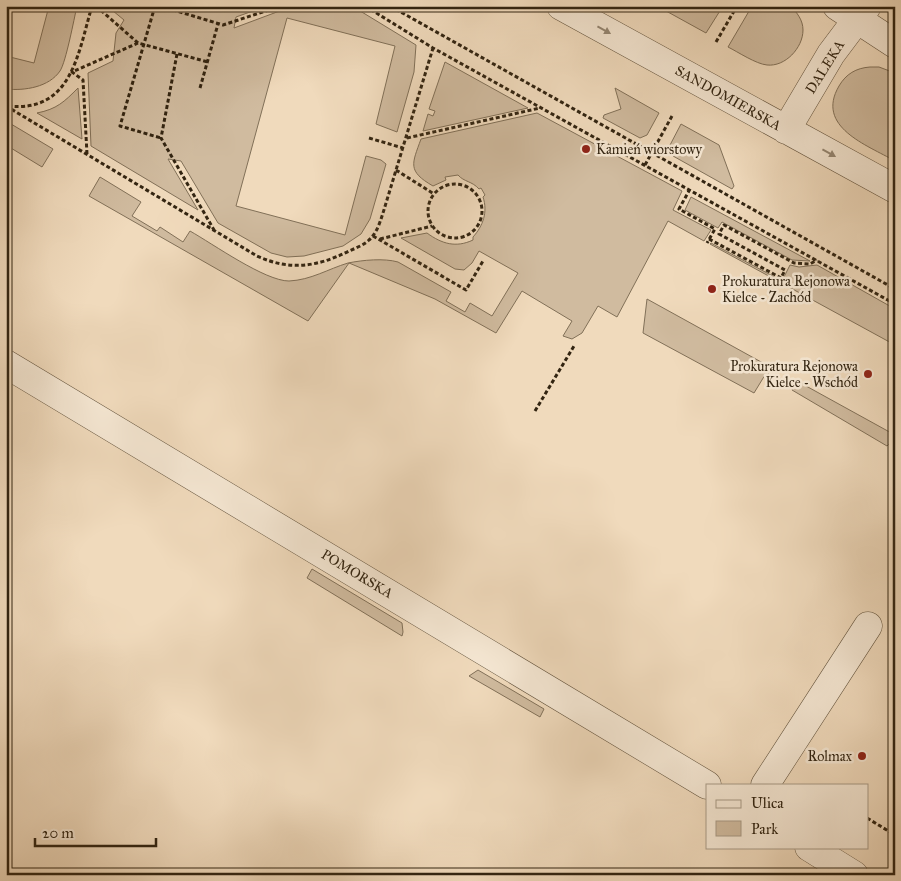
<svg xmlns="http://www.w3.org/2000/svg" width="901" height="881" font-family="'IM FELL Great Primer',serif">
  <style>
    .green { fill: #d0bb9f; stroke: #817058 }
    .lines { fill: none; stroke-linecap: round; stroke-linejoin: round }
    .minor-casing { stroke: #62523c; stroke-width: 29 }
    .path { stroke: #322411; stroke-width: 3; stroke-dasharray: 4 2.5; stroke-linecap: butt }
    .minor { stroke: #f5e7d3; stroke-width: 28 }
    .oneway { fill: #948672 }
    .poi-dot { fill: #8f2418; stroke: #f5e7d3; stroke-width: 2 }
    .labels { text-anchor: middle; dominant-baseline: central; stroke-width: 5; stroke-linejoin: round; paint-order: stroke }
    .street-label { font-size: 14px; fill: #322411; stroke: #f5e7d3 }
    .poi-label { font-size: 14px; fill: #322411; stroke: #f5e7d3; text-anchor: start }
  </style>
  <rect width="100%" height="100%" fill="#f0dabc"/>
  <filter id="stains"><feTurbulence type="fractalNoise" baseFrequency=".004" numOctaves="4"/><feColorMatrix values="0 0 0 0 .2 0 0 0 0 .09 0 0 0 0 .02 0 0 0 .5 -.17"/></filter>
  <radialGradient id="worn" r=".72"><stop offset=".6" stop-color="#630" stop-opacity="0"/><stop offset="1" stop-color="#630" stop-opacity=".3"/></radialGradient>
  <path class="green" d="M49 6H77C74 19 66 62 60 71 49 87 25 91 6 89V56L34 63Z
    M107 6H267L236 17 234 28 293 6H352L416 45 414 72 397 132 376 124 395 46 287 18 236 206 345 235 366 156 381 160 386 164 370 219 361 234 343 246 304 256 287 257 271 253 218 223 181 161 168 159 198 210 91 146 88 73 113 61 116 33 124 20Z
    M657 6H723L706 33Z
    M752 6H791C797 13 803 20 803 30 803 48 785 67 767 65 756 64 738 52 728 47Z
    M445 62 528 108 423 131 428 114 433 116 435 111 429 109Z
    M870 67H879L895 73V161C867 145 815 127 839 86 846 74 856 68 870 67Z
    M78 88 82 139 37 113C57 109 64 102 78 88Z
    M615 88 659 113 647 135 640 138 603 118 604 115 621 109Z
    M537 113 682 191 673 210 711 230 704 241 668 221 617 317 598 306 582 333 572 339 563 336 572 321 522 291 496 333 435 299 349 263 308 321 89 196 100 177 141 202 132 216 157 231 160 227 183 242 190 231C213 244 265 281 289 281 311 280 328 269 348 263 363 260 384 258 398 262L451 292 446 301 465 312 470 303 492 316 518 273 479 251 472 263 464 270 455 269 401 238 427 233C442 244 456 248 473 240V237C483 226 488 212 483 197L485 195 481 188 479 189C472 181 464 182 458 175L445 177 446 180 433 186C407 171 412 164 421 139Z
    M6 121 53 149 42 167 6 145Z
    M681 124 719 145 734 186 732 189 673 156 669 147Z
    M691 197 810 261 792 260 722 222 718 228 685 210Z
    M711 243 782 281 790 265 799 267 817 265 895 309V345L710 244Z
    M647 299 772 368 767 376 765 375 754 393 643 333Z
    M797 381 895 435V438L887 446 792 390Z
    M312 569 402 623 403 632 402 636 307 578Z
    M478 670 544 709 540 717 469 676Z"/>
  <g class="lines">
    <g class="minor-casing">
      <path id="minor" d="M561 6 895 189
        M837 6 895 44
        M786 130 831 54 867 6
        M6 364 707 785
        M765 785 868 626
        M809 847 854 875"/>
    </g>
    <path class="path" d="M96 6 138 43 208 62
      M155 6 120 126 161 138
      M160 6 223 25 281 6
      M365 6 433 48 895 304
      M390 6 895 289
      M716 42 737 6
      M177 54 161 138 214 230
      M200 88 218 24
      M6 106 257 256C290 271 317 267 349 251 356 248 364 245 369 240 377 233 380 222 383 213L433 48
      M8 106C72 113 78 53 92 6
      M369 138 403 148
      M407 138 540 108
      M87 154 83 80 72 72 138 43
      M645 165 672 116
      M396 170 434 194
      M428 211a27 27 0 1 1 54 0a27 27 0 1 1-54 0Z
      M690 189 679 209 715 229 707 243
      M373 236 466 290 483 261
      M380 239 432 226
      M709 239 781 278 785 270 719 234 724 225 794 263 810 264 817 260
      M535 411 574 346
      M867 818 895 835"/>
    <use href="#minor" class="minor"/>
  </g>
  <defs><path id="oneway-solid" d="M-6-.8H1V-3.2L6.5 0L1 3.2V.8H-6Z" transform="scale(1.25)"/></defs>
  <g class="oneway">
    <use href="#oneway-solid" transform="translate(604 30) rotate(29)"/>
    <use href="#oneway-solid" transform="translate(829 153) rotate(29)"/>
  </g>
  <g class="poi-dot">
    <circle cx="586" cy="149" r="5"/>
    <circle cx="712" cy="289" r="5"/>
    <circle cx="868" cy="374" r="5"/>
    <circle cx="862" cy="756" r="5"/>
  </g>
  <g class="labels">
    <g class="street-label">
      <text transform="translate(825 67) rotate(-58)">DALEKA</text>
      <text transform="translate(728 98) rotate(29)">SANDOMIERSKA</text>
      <text transform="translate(357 574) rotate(31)">POMORSKA</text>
    </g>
    <g class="poi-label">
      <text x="596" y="149">Kamień wiorstowy</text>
      <text x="722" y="281">Prokuratura Rejonowa<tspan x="722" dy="16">Kielce - Zachód</tspan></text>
      <text x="858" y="366" text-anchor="end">Prokuratura Rejonowa<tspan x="858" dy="16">Kielce - Wschód</tspan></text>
      <text x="852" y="756" text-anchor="end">Rolmax</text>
    </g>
  </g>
  <rect width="901" height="881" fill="none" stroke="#f0dabc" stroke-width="25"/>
  <rect x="8" y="8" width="886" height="866" fill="none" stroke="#322411" stroke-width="2.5"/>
  <rect x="12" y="12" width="876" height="856" fill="none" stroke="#322411"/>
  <rect x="706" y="784" width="162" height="65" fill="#f5e7d3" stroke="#a79985"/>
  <rect x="716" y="800" width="25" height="8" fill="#f5e7d3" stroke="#a79985"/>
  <text x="751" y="808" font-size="15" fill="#322411">Ulica</text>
  <rect x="716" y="821" width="25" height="15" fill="#d0bb9f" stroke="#a79985"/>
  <text x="751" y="834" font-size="15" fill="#322411">Park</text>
  <path d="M35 838v8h121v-8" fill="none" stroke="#322411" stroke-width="2.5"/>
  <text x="42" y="838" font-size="15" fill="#322411" stroke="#f5e7d3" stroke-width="4" paint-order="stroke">20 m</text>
  <rect width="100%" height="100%" filter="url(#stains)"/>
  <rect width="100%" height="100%" fill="url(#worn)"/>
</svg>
